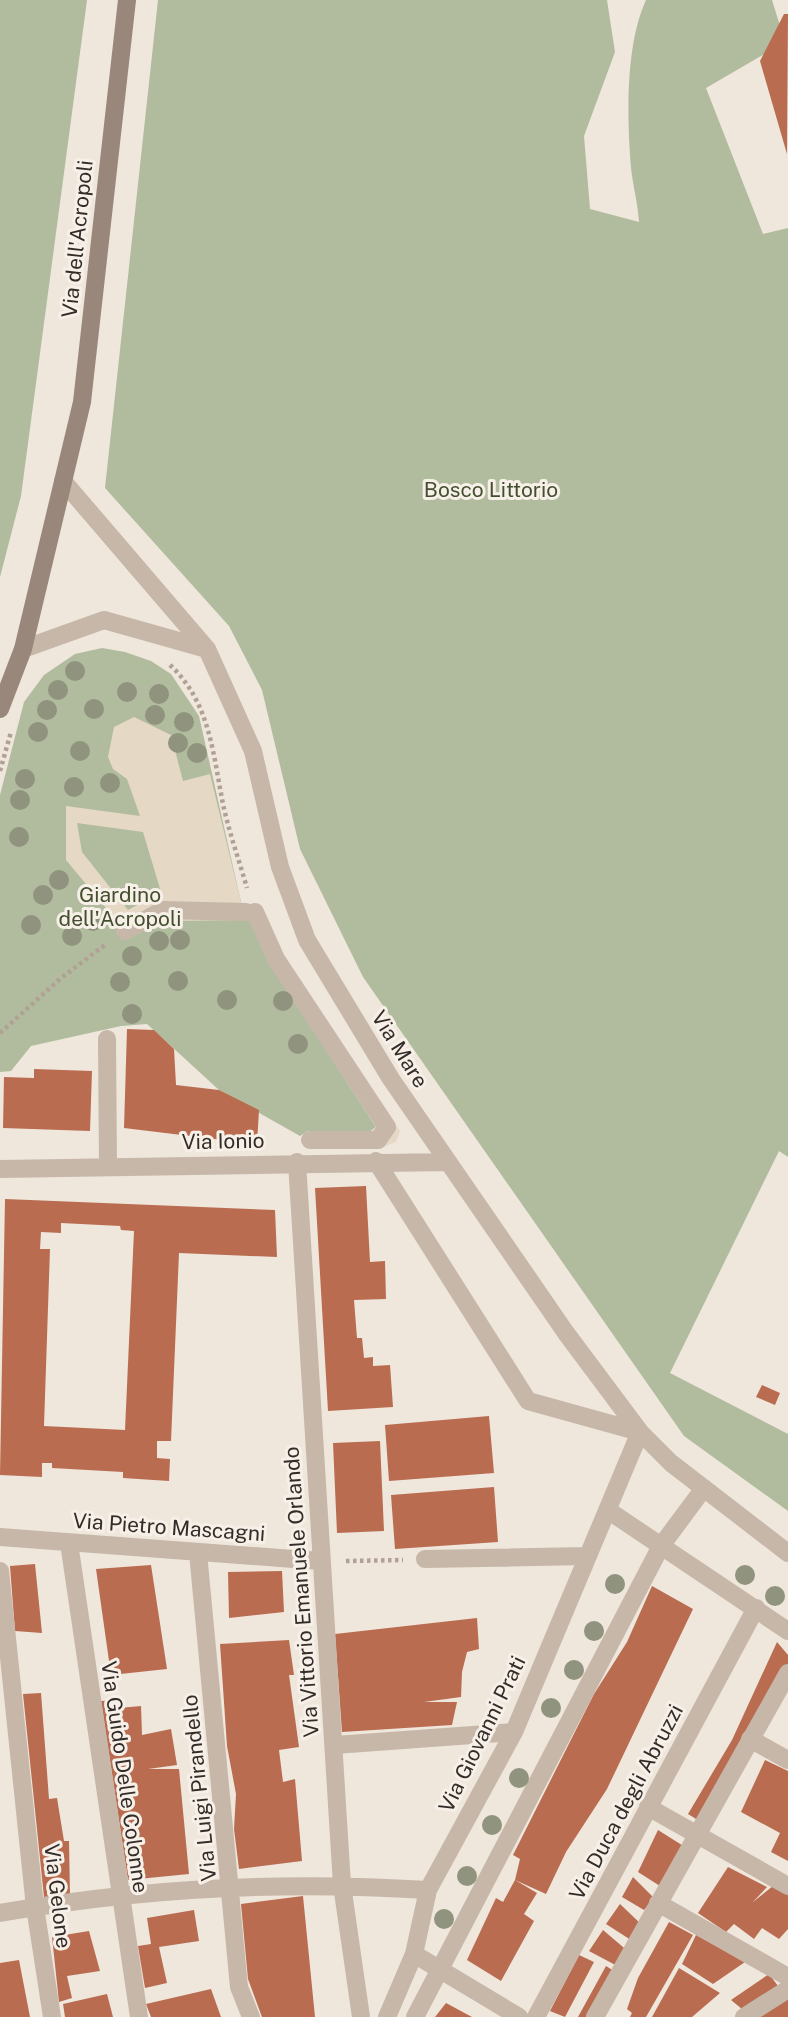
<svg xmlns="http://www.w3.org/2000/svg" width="788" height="2017" font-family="'Public Sans',sans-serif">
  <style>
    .green { fill: #b1bc9e }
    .plaza { fill: #e5d8c5; fill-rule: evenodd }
    .building { fill: #b96c50; fill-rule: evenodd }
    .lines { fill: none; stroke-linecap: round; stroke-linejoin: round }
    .path { stroke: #b1a194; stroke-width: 4.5; stroke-dasharray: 3.5 3.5; stroke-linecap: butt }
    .lane { stroke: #c6b7a9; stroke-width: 18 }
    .street { stroke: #c6b7a9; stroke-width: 18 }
    .secondary { stroke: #99877b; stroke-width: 18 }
    .tree { fill: #90937d }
    .labels { text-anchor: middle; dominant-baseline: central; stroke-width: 6; stroke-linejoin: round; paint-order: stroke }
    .street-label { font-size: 21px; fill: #342c28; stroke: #f7f0e8 }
    .park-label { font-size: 21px; fill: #434f2f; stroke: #f7f0e8 }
  </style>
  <rect width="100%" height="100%" fill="#efe6dc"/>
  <path class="green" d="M0 0H87L21 496 0 577Z
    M158 0H607L615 52 584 136 590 209 639 222C638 204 633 186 631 168 627 118 625 46 646 0H772L785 42 706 88 763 234 788 228V1157L779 1151 670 1373 788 1434V1511L684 1436 363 977 300 849 262 690 229 626 105 488Z
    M102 648 125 652 151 661 171 674 199 716 241 902 274 970 376 1127 368 1133 308 1131 300 1136 219 1090 147 1024 121 1026 31 1046 11 1071 0 1072V795L24 702 44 675 75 654Z"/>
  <path class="plaza" d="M134 717 171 735 183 781 210 774 241 902 400 1131 396 1142 383 1147 311 1146 308 1131 368 1133 376 1127 274 970 250 920 169 921 125 931 66 860V806L140 816 127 779 113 769 108 757 114 727ZM77 823 143 832 161 892 128 910 82 852Z"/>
  <path class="building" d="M784 14H788L787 154 760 61Z
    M127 1029 154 1030 174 1049 176 1085 219 1090 259 1110 257 1144 124 1128Z
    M34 1069 92 1071 90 1131 3 1128 4 1077 34 1078Z
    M366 1186 370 1262 385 1261 386 1299 354 1300 357 1338H362L364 1358 373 1357V1366L390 1365 393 1407 328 1411 315 1188Z
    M5 1199 275 1210 277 1257 179 1253 171 1441H157V1458L170 1459 169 1481 123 1478V1472L52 1468V1463H42V1477L0 1475ZM61 1223 120 1226 121 1230 134 1231 125 1430 44 1426 50 1249H40L41 1232 61 1233Z
    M762 1385 780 1393 775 1405 756 1397Z
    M489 1416 494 1473 389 1481 385 1425Z
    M380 1441 384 1531 337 1533 333 1443Z
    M494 1487 498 1542 395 1549 391 1495Z
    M35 1564 42 1633 15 1631 10 1566Z
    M151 1565 167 1669 111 1675 96 1569Z
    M282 1571 284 1612 229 1618 228 1572Z
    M652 1586 693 1609 607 1789 566 1852 546 1894 515 1880 520 1859 513 1855 594 1694 627 1642Z
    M477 1618 479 1649 467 1652 462 1672 461 1697 424 1702H457L452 1725 342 1732 335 1634Z
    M289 1640 294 1675H289L299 1747 279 1750 283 1782 295 1779 302 1861 239 1869 234 1829 236 1794 227 1746 220 1644Z
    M777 1642 788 1655V1676L706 1825 688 1814 732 1740Z
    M41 1693 49 1799 57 1798 64 1841H69L70 1896 44 1897 23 1694Z
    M118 1700 119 1708 141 1706 142 1735 171 1729 177 1765 148 1769H179L189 1874 128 1880 101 1701Z
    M765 1760 788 1771V1861L771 1852 780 1833 741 1812Z
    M658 1830 685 1847 660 1886 638 1872Z
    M728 1867 767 1887 753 1902 773 1886 788 1894V1929L779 1939 762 1928 754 1939 734 1924 726 1932 698 1913Z
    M633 1877 654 1898 644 1910 622 1897Z
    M515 1880 537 1893 524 1914 534 1921 501 1981 467 1960 496 1898 503 1902Z
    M303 1896 315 2017H262L248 1979 241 1904Z
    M620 1904 642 1925 634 1942 606 1924Z
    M194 1910 199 1941 159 1947 167 1983 145 1988 138 1946 151 1944 147 1918Z
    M669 1922 693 1935 646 2017H630L632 2013 627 2009 638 1978Z
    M603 1930 630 1953 621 1968 589 1951Z
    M89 1931 100 1971 67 1976 72 1998 59 2002 52 1937Z
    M696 1935 745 1962 713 1984 682 1964Z
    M579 1955 594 1962 565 2017 550 2011Z
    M19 1960 30 2017H0V1963Z
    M606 1966 622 1976 598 2017H578Z
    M679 1968 720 1993 692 2017H652Z
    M769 1974 778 1986 742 2009 731 2000Z
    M211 1989 221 2017H151L146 2004Z
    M107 1994 113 2017H65L63 2004Z
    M788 1997V2017H756Z
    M446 2003 472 2017H435Z"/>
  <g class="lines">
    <path class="path" d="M170 665C210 702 213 754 223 804 229 832 239 860 247 888
      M0 771 11 732
      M0 1033 60 979 106 944
      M346 1561 403 1560"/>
    <path class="lane" d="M376 1161 528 1401 640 1432"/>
    <path class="street" d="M63 481 207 649
      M23 649 104 620 207 649 253 751 280 867 307 940 391 1079 566 1333 640 1432 671 1463 788 1553
      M255 912 276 959 387 1127 378 1140H310
      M125 931 163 910 246 912
      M107 1039 108 1167
      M297 1162 342 1885 361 2017
      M0 1169 448 1162
      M609 1511 788 1631
      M0 1537 320 1561
      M69 1543 139 2017
      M198 1553 239 1987 251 2017
      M425 1559 587 1556
      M0 1571 35 1907 52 2017
      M750 1739 788 1760
      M335 1745 514 1732
      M648 1807 788 1886
      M658 1903 788 1977
      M0 1913C140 1888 286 1881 428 1890
      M414 1954 519 2017
      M387 2017 414 1954 428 1890 514 1732 640 1432
      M415 2017 661 1546 704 1488
      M536 2017 756 1608
      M595 2017 788 1673
      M744 2017 788 1989"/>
    <path class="secondary" d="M0 709 23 649 82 402 127 0"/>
  </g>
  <g class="tree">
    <circle cx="75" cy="671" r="10"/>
    <circle cx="58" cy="690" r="10"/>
    <circle cx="127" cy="692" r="10"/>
    <circle cx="159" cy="694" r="10"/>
    <circle cx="94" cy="709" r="10"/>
    <circle cx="47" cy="710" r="10"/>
    <circle cx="155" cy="715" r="10"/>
    <circle cx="184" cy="722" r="10"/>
    <circle cx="38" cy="732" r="10"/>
    <circle cx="178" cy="743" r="10"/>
    <circle cx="80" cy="751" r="10"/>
    <circle cx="197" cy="753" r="10"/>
    <circle cx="25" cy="779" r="10"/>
    <circle cx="110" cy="783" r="10"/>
    <circle cx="74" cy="787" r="10"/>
    <circle cx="20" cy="800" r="10"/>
    <circle cx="19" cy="837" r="10"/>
    <circle cx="59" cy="880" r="10"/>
    <circle cx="43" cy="895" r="10"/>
    <circle cx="93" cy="921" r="10"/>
    <circle cx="31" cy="925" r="10"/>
    <circle cx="72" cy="936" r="10"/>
    <circle cx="180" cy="940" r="10"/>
    <circle cx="159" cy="941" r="10"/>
    <circle cx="132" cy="956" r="10"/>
    <circle cx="178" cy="981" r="10"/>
    <circle cx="120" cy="982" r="10"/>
    <circle cx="227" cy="1000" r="10"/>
    <circle cx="283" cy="1001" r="10"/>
    <circle cx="132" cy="1014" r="10"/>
    <circle cx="298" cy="1044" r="10"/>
    <circle cx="745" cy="1575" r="10"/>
    <circle cx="615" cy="1584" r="10"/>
    <circle cx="775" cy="1596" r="10"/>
    <circle cx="594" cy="1631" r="10"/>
    <circle cx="574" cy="1670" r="10"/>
    <circle cx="551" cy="1708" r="10"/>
    <circle cx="519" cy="1778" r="10"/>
    <circle cx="492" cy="1825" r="10"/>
    <circle cx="467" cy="1876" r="10"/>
    <circle cx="444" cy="1919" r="10"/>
  </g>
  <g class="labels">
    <g class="street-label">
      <text transform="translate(77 239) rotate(-84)">Via dell'Acropoli</text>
      <text transform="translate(400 1049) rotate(58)">Via Mare</text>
      <text transform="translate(223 1141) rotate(-1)">Via Ionio</text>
      <text transform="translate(169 1527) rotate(4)">Via Pietro Mascagni</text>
      <text transform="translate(301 1592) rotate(-94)">Via Vittorio Emanuele Orlando</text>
      <text transform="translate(482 1734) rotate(-64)">Via Giovanni Prati</text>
      <text transform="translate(125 1777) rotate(82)">Via Guido Delle Colonne</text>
      <text transform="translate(199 1788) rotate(-96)">Via Luigi Pirandello</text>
      <text transform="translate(626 1802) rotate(-62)">Via Duca degli Abruzzi</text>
      <text transform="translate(58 1896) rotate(83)">Via Gelone</text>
    </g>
    <g class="park-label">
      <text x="491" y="489">Bosco Littorio</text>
      <text x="120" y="894">Giardino<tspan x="120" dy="24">dell'Acropoli</tspan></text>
    </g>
  </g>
</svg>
